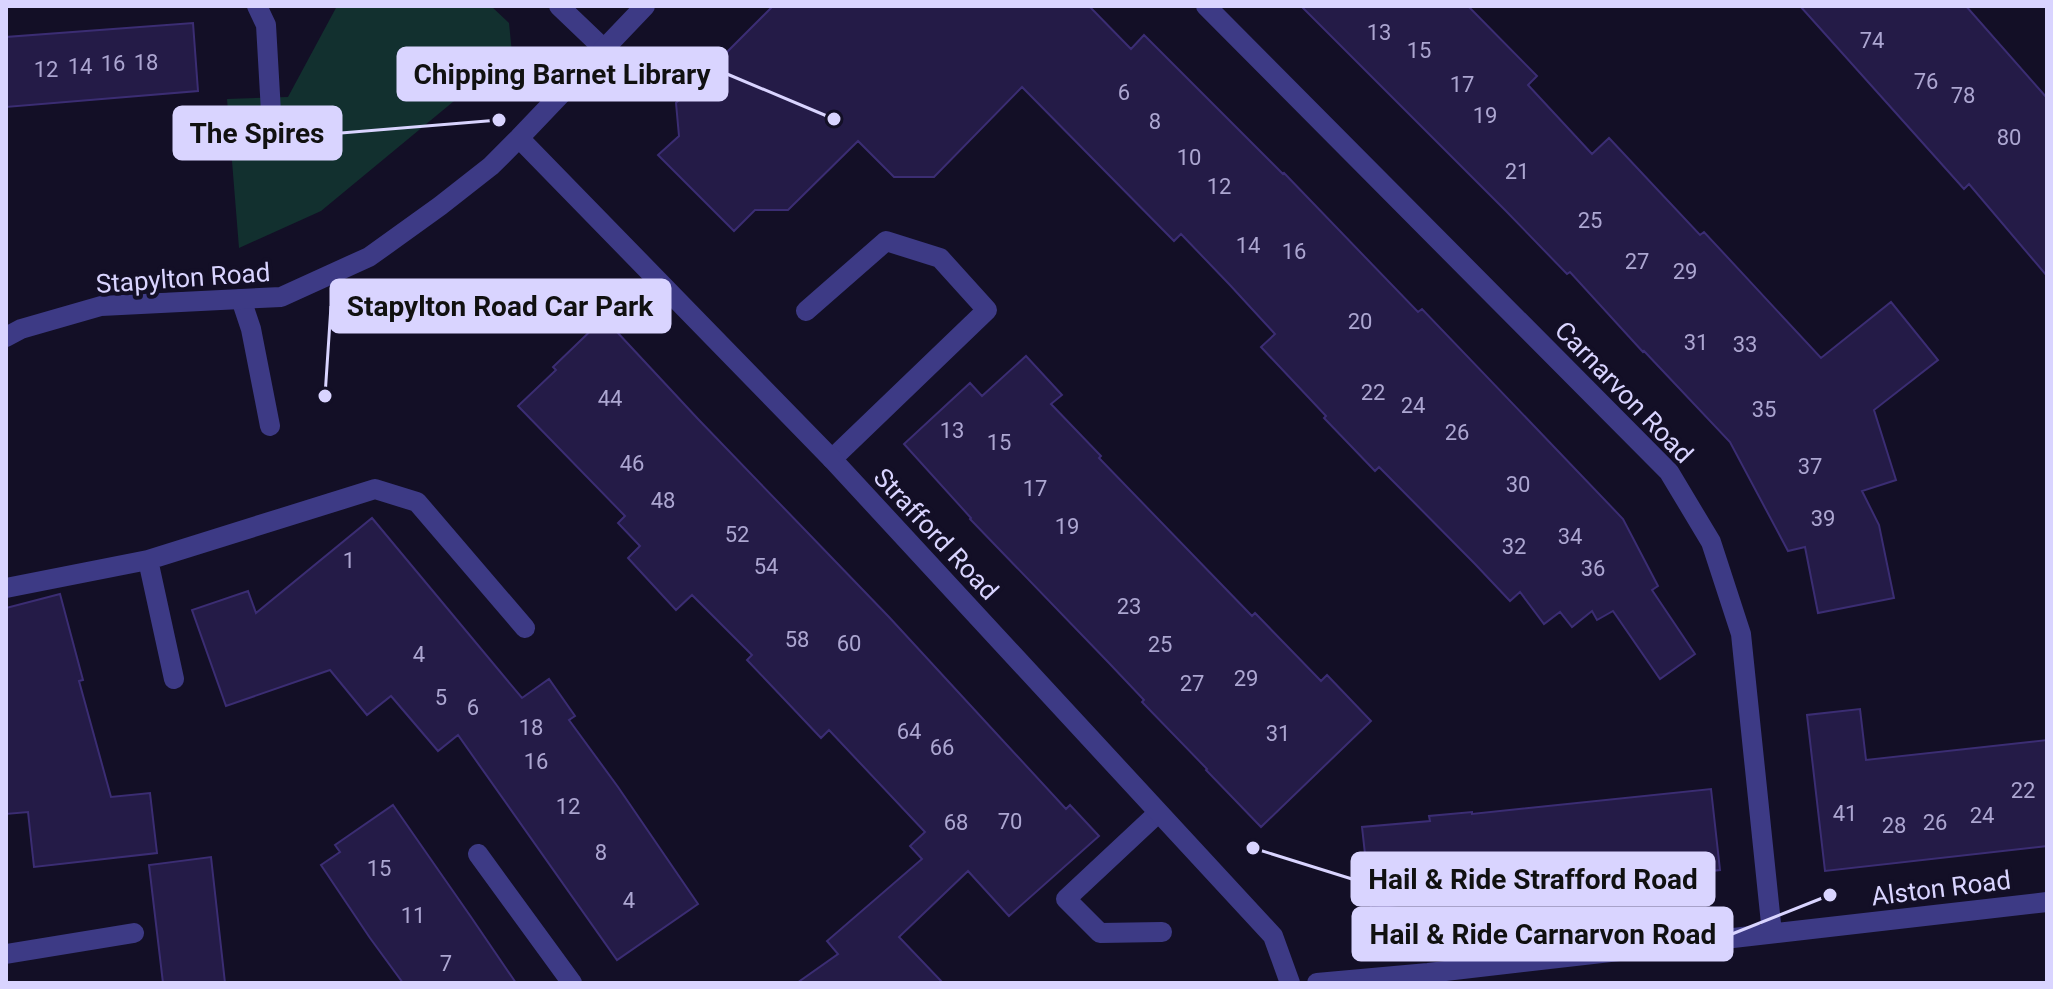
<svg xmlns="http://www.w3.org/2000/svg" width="2053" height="989" font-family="Roboto,sans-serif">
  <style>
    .green { fill: #12302f }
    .building { fill: #241b47; stroke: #3b2d73; stroke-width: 2 }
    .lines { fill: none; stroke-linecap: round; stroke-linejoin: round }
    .lane { stroke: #3d3a85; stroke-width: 20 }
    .street { stroke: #3d3a85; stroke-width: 20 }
    .labels { text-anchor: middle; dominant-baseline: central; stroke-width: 8; stroke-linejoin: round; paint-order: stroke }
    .number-label { font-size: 22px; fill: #aca6d1 }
    .street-label { font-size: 26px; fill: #d9d4ff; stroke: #130f26 }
    .leader { fill: none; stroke: #d9d4ff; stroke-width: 3 }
    .callout-dot { fill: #d9d4ff; stroke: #130f26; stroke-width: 3 }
    .callout { fill: #d9d4ff; stroke: #d9d4ff; stroke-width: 3 }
    .callout-label { font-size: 28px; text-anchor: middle; font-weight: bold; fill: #111 }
  </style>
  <rect width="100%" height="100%" fill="#130f26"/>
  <path class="green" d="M337 6H491L509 23 512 53 321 211 239 248 227 99 288 97Z"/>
  <path class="building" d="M773 6H1089L1131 49 1144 35 1283 174 1284 173 1418 312 1422 309 1623 519 1658 586 1652 590 1695 654 1660 679 1613 611 1597 620 1592 611 1572 627 1560 612 1544 624 1520 592 1510 601 1475 564 1379 467 1375 471 1324 418 1326 416 1261 347 1275 334 1229 284 1181 234 1174 241 1022 87 934 177H894L858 141 788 210H755L734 231 658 155 679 136 676 103Z
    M1301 6H1468L1537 76 1528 85 1592 154 1609 138 1700 235 1704 232 1821 358 1891 302 1938 360 1874 410 1896 480 1862 491 1879 525 1894 598 1818 613 1805 547 1788 551 1730 442 1644 351 1643 352 1570 272 1567 274 1505 210Z
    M1800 6H1966L2047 98V276L1969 184 1964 189Z
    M193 23 198 91 6 107V37Z
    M604 318 698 419 889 617 1066 809 1070 805 1099 836 1009 916 968 871 899 937 943 983H797L838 954 827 941 922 859 910 846 925 832 829 730 821 738 747 660 752 655 692 595 676 610 628 558 640 546 618 523 625 516 518 406 556 370 553 367Z
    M1026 356 1062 395 1051 404 1101 456 1099 458 1252 616 1255 613 1321 681 1327 675 1371 721 1261 827 1206 770 1207 769 1142 702 1144 700 1109 663 970 519 971 518 904 444 970 383 982 396Z
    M372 518 522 698 549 679 575 716 569 720 618 787 698 904 617 960 458 735 438 751 391 696 367 715 330 670 226 706 192 610 248 591 256 613Z
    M60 594 83 680 79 681 111 797 150 793 157 853 34 867 28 812 6 814V608Z
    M1860 709 1866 760 2047 740V846L1825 871 1807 715Z
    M1711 789 1720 870 1371 908 1362 827 1430 821 1429 816 1472 812V814Z
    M393 805 471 917 516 983H403L370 938 321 865 340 852 335 845Z
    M211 857 225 983H163L149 865Z"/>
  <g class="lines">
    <path class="lane" d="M559 6 604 49
      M241 299 251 329 270 426
      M806 311 886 241 940 258 987 310 832 459
      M148 560 174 679
      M6 588 148 560 375 489 417 502 525 628
      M1158 813 1066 899 1100 933 1162 932
      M6 954 134 933"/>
    <path class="street" d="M257 6 266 25 271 112
      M1206 6 1669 472 1711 542 1741 634 1772 933
      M519 138 832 459 1273 936 1290 983
      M6 337 21 329 101 306 281 297 369 257 440 206 491 166 519 138 645 6
      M478 854 572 983
      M1317 983 1428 973 2047 902"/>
  </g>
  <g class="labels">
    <g class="number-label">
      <text x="1379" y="32">13</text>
      <text x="1872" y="40">74</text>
      <text x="1419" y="50">15</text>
      <text x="146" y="62">18</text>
      <text x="113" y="63">16</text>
      <text x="80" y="66">14</text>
      <text x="46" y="69">12</text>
      <text x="1926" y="81">76</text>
      <text x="1462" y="84">17</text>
      <text x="1124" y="92">6</text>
      <text x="1963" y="95">78</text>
      <text x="1485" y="115">19</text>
      <text x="1155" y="121">8</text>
      <text x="2009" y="137">80</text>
      <text x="1189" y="157">10</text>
      <text x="1517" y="171">21</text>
      <text x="1219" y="186">12</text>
      <text x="1590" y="220">25</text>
      <text x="1248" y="245">14</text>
      <text x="1294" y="251">16</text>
      <text x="1637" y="261">27</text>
      <text x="1685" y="271">29</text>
      <text x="1360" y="321">20</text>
      <text x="1696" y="342">31</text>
      <text x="1745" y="344">33</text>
      <text x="1373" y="392">22</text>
      <text x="610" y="398">44</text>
      <text x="1413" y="405">24</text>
      <text x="1764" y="409">35</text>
      <text x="952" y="430">13</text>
      <text x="1457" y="432">26</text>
      <text x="999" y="442">15</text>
      <text x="632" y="463">46</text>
      <text x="1810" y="466">37</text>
      <text x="1518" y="484">30</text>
      <text x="1035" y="488">17</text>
      <text x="663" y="500">48</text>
      <text x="1823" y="518">39</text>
      <text x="1067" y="526">19</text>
      <text x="737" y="534">52</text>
      <text x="1570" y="536">34</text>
      <text x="1514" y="546">32</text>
      <text x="349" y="560">1</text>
      <text x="766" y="566">54</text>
      <text x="1593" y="568">36</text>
      <text x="1129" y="606">23</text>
      <text x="797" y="639">58</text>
      <text x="849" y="643">60</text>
      <text x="1160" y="644">25</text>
      <text x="419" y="654">4</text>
      <text x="1246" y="678">29</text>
      <text x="1192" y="683">27</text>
      <text x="441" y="697">5</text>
      <text x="473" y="707">6</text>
      <text x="531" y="727">18</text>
      <text x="909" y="731">64</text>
      <text x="1278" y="733">31</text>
      <text x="942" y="747">66</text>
      <text x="536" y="761">16</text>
      <text x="2023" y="790">22</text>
      <text x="568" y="806">12</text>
      <text x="1845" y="813">41</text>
      <text x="1982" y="815">24</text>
      <text x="1010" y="821">70</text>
      <text x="956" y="822">68</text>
      <text x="1935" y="822">26</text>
      <text x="1894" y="825">28</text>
      <text x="601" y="852">8</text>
      <text x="379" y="868">15</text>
      <text x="629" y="900">4</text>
      <text x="413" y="915">11</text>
      <text x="446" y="963">7</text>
    </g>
    <g class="street-label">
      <text transform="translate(183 278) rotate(-4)">Stapylton Road</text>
      <text transform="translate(1624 392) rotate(46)">Carnarvon Road</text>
      <text transform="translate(936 534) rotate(47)">Strafford Road</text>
      <text transform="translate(1941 888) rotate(-7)">Alston Road</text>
    </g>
  </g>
  <path class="leader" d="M834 119L727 74M499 120L341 133M325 396L331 306M1253 848L1352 879M1830 895L1732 934"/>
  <g class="callout-dot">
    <circle cx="834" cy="119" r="8"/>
    <circle cx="499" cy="120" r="8"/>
    <circle cx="325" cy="396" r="8"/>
    <circle cx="1253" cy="848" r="8"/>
    <circle cx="1830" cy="895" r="8"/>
  </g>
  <g class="callout">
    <rect x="398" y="48" width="329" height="52" rx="8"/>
    <rect x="174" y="107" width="167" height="52" rx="8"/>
    <rect x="331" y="280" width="339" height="52" rx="8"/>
    <rect x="1352" y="853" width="362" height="52" rx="8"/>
    <rect x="1353" y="908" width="379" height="52" rx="8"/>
  </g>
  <g class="callout-label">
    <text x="562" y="84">Chipping Barnet Library</text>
    <text x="257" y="143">The Spires</text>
    <text x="500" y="316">Stapylton Road Car Park</text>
    <text x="1533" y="889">Hail &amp; Ride Strafford Road</text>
    <text x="1543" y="944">Hail &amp; Ride Carnarvon Road</text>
  </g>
  <rect width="2053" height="989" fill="none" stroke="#d9d4ff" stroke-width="16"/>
</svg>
